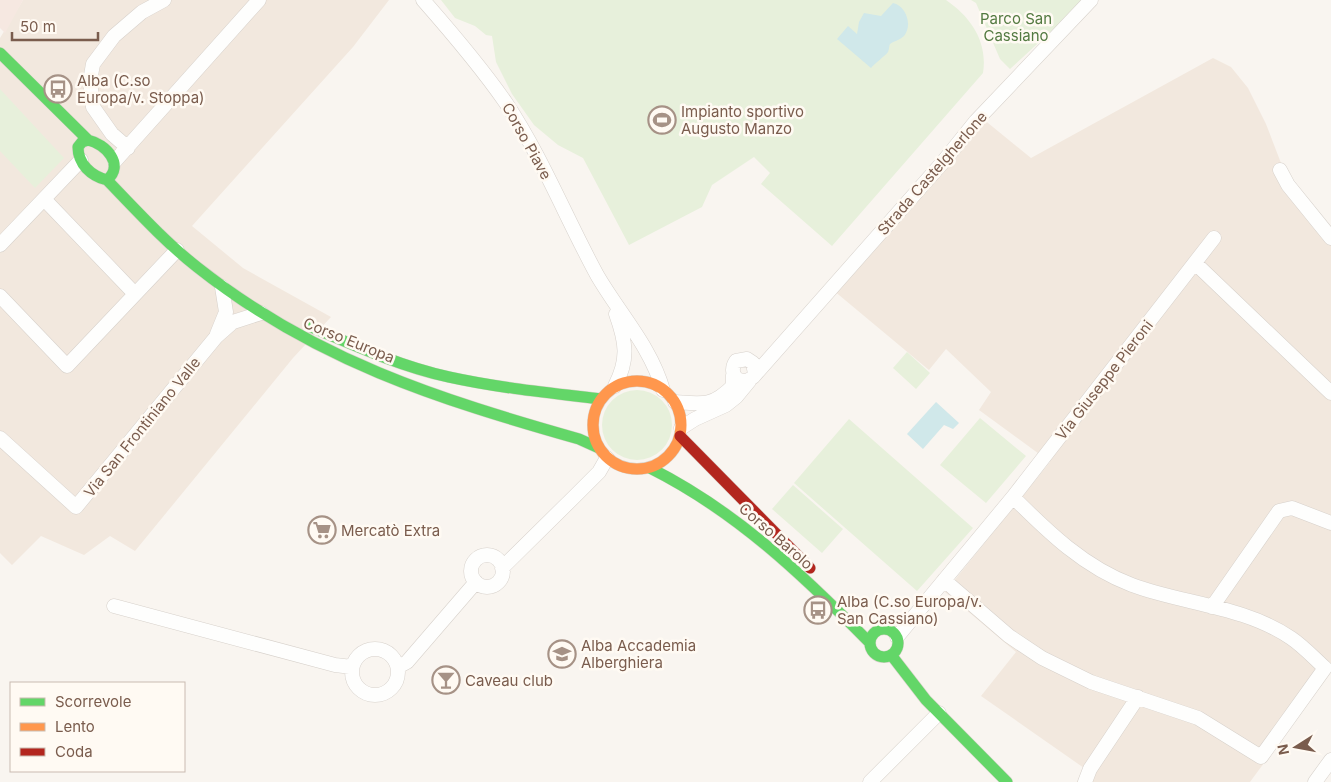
<svg xmlns="http://www.w3.org/2000/svg" width="1331" height="782" font-family="Inter,sans-serif">
  <style>
    .residential { fill: #f2e8de }
    .commercial { fill: #f6e8e1 }
    .green { fill: #e7f0db }
    .water { fill: #d0e8ea }
    .lines { fill: none; stroke-linecap: round; stroke-linejoin: round }
    .street-casing { stroke: #d7d1cb; stroke-width: 15 }
    .fast-casing { stroke: #d9d2cb; stroke-width: 12 }
    .slow-casing { stroke: #d9d2cb; stroke-width: 12 }
    .jam-casing { stroke: #d9d2cb; stroke-width: 12 }
    .street { stroke: #fefefd; stroke-width: 14 }
    .fast { stroke: #63d668; stroke-width: 11 }
    .slow { stroke: #ff974d; stroke-width: 11 }
    .jam { stroke: #b3261e; stroke-width: 11 }
    .labels { text-anchor: middle; dominant-baseline: central; stroke-width: 5; stroke-linejoin: round; paint-order: stroke }
    .park-label { font-size: 15px; fill: #537a41; stroke: #fffaf3 }
    .poi-label { font-size: 15px; fill: #7a5c4d; stroke: #fffaf3; text-anchor: start }
    .street-label { font-size: 15px; fill: #7a5c4d; stroke: #fffaf3 }
  </style>
  <rect width="100%" height="100%" fill="#f9f5f0"/>
  <path class="residential" d="M23 0H389L353 47 192 226 243 268 331 317 293 358 135 551 110 536 84 555 41 536 12 565 0 553V38Z
    M1213 58 1231 67 1248 88 1266 124 1286 176 1331 231V672L1250 782H1077L1084 768 981 696 1016 652 945 592 1050 462 979 410 991 392 946 349 929 370 827 285 977 114 1031 158Z"/>
  <path class="commercial" d="M0 0H23L5 33 0 28Z"/>
  <path class="green" d="M441 0H946C971 17 988 42 983 73L832 246 761 184 770 173 754 157 712 185 702 207 629 245 583 158 558 145 534 125 512 94 496 62 492 36 486 35 475 26 455 18Z
    M971 0H1085L1010 69 1000 59 976 3Z
    M0 89 64 158 35 188 0 151Z
    M907 352 930 373 916 389 893 368Z
    M602 425a35 35 0 1 1 70 0a35 35 0 1 1-70 0Z
    M980 418 1026 456 986 503 940 465Z
    M849 419 973 528 917 591 794 483Z
    M793 485 843 529 822 553 772 509Z"/>
  <path class="water" d="M893 3C906 6 913 25 904 36 900 40 894 41 890 44 889 46 889 50 888 52 886 55 874 64 871 68L837 39 848 26 857 34 859 22 864 13 881 16Z
    M936 402 959 423 953 429 944 425 923 449 907 434Z"/>
  <g class="lines">
    <g class="street-casing">
      <path id="street" d="M423 0C452 33 481 67 506 103 542 157 566 218 597 275 619 313 651 347 663 390
        M128 148 112 134 93 107 90 81 93 64 114 36 142 12 164 0
        M115 161 259 0
        M1280 170 1288 185 1331 238
        M44 199 135 294
        M0 245 81 160
        M1195 263 1331 393
        M0 296 67 366 177 250
        M217 334 226 312 222 287
        M755 374 753 363 747 359 736 361C727 374 740 388 753 377L943 162 976 121 1091 0
        M615 386C629 359 626 342 616 314
        M675 402C703 404 712 407 733 386V375
        M681 428 695 419 726 405 736 397 750 380
        M0 438 76 507 216 337 233 322 261 313
        M471 571a16 16 0 1 1 32 0a16 16 0 1 1-32 0Z
        M502 568 575 496 599 472 607 458
        M944 580 1009 636 1042 658 1091 682 1198 718 1261 757 1325 668C1314 658 1303 646 1291 638 1244 606 1183 604 1132 585 1084 567 1048 532 1013 497
        M114 606 335 665 352 667
        M1212 607 1279 511 1292 508 1331 523
        M897 637 1013 497 1214 238
        M352 672a23 23 0 1 1 46 0a23 23 0 1 1-46 0Z
        M398 667 407 662 476 582
        M870 782 939 713
        M1085 782 1090 769 1138 697
        M1315 782 1331 760"/>
    </g>
    <g class="fast-casing">
      <path id="fast" d="M0 53 88 140
        M88 140C106 144 125 165 107 180 91 176 78 164 78 147L82 142Z
        M107 180C136 210 164 241 197 267 314 360 438 399 579 439L599 448
        M309 326C353 345 402 367 449 377 499 388 550 393 601 399
        M650 468C736 511 803 575 870 643
        M870 643a14 14 0 1 1 28 0a14 14 0 1 1-28 0Z
        M892 656 926 700 1007 782"/>
    </g>
    <g class="slow-casing">
      <path id="slow" d="M593 425a44 44 0 1 1 88 0a44 44 0 1 1-88 0Z"/>
    </g>
    <g class="jam-casing">
      <path id="jam" d="M680 436 810 568"/>
    </g>
    <use href="#street" class="street"/>
    <use href="#fast" class="fast"/>
    <use href="#slow" class="slow"/>
    <use href="#jam" class="jam"/>
  </g>
  <defs>
    <g id="bus-ring" transform="scale(1.4375)"><circle r="9.5" fill="#fffaf3" stroke="#a69286" stroke-width="1.5"/><path d="M-5-6H5V4H4V6H2V4H-2V6H-4V4H-5ZM-3.5-4V0h7V-4ZM-3.5 1.2v1.5H-2V1.2ZM2 1.2v1.5H3.5V1.2Z" fill="#a69286"/></g>
    <g id="stadium-ring" transform="scale(1.4375)"><circle r="9.5" fill="#fffaf3" stroke="#a69286" stroke-width="1.5"/><path d="M0-5a6.5 5 0 1 0 0 10a6.5 5 0 1 0 0-10ZM-3.5-1.8h7v3.6h-7Z" fill="#a69286"/></g>
    <g id="supermarket-ring" transform="scale(1.4375)"><circle r="9.5" fill="#fffaf3" stroke="#a69286" stroke-width="1.5"/><path d="M-6-5.5h2.5l.6 2H6L4.5 2H-2.5L-4.4-4H-6ZM-1.5 3.2a1.3 1.3 0 1 0 .1 0ZM3 3.2a1.3 1.3 0 1 0 .1 0Z" fill="#a69286"/></g>
    <g id="school-ring" transform="scale(1.4375)"><circle r="9.5" fill="#fffaf3" stroke="#a69286" stroke-width="1.5"/><path d="M0-5L7-2L0 1L-7-2ZM-4 1L0 2.5L4 1V4Q0 6-4 4Z" fill="#a69286"/></g>
    <g id="bar-ring" transform="scale(1.4375)"><circle r="9.5" fill="#fffaf3" stroke="#a69286" stroke-width="1.5"/><path d="M-6-5H6L.8 .8V4.5H3.5V6h-7V4.5H-.8V.8Z" fill="#a69286"/></g>
  </defs>
  <g fill-rule="evenodd">
    <use href="#bus-ring" x="58" y="89"/>
    <use href="#stadium-ring" x="662" y="120"/>
    <use href="#supermarket-ring" x="322" y="530"/>
    <use href="#bus-ring" x="818" y="610"/>
    <use href="#school-ring" x="562" y="654"/>
    <use href="#bar-ring" x="446" y="680"/>
  </g>
  <g class="labels">
    <g class="park-label">
      <text x="1016" y="18">Parco San<tspan x="1016" dy="17">Cassiano</tspan></text>
    </g>
    <g class="poi-label">
      <text x="77" y="80">Alba (C.so<tspan x="77" dy="17">Europa/v. Stoppa)</tspan></text>
      <text x="681" y="111">Impianto sportivo<tspan x="681" dy="17">Augusto Manzo</tspan></text>
      <text x="341" y="530">Mercatò Extra</text>
      <text x="837" y="601">Alba (C.so Europa/v.<tspan x="837" dy="17">San Cassiano)</tspan></text>
      <text x="581" y="645">Alba Accademia<tspan x="581" dy="17">Alberghiera</tspan></text>
      <text x="465" y="680">Caveau club</text>
    </g>
    <g class="street-label">
      <text transform="translate(527 141) rotate(61)">Corso Piave</text>
      <text transform="translate(932 173) rotate(-49)">Strada Castelgherlone</text>
      <text transform="translate(349 340) rotate(22)">Corso Europa</text>
      <text transform="translate(1104 380) rotate(-52)">Via Giuseppe Pieroni</text>
      <text transform="translate(142 427) rotate(-51)">Via San Frontiniano Valle</text>
      <text transform="translate(776 536) rotate(41)">Corso Barolo</text>
    </g>
  </g>
  <rect x="10" y="682" width="175" height="90" fill="#fffaf3" stroke="#cabbb1"/>
  <rect x="20" y="698" width="25" height="8" fill="#63d668" stroke="#cabbb1"/>
  <text x="55" y="707" font-size="15" fill="#7a5c4d">Scorrevole</text>
  <rect x="20" y="723" width="25" height="8" fill="#ff974d" stroke="#cabbb1"/>
  <text x="55" y="732" font-size="15" fill="#7a5c4d">Lento</text>
  <rect x="20" y="748" width="25" height="8" fill="#b3261e" stroke="#cabbb1"/>
  <text x="55" y="757" font-size="15" fill="#7a5c4d">Coda</text>
  <g transform="translate(1296 747) rotate(259)" stroke="#fffaf3" stroke-width="4" paint-order="stroke">
  <path d="M0-4L9 19L0 12L-9 19Z" fill="#7a5c4d"/>
  <text y="-8" font-size="14" font-weight="bold" text-anchor="middle" fill="#7a5c4d">N</text>
  </g>
  <path d="M12 32v8h86v-8" fill="none" stroke="#7a5c4d" stroke-width="2.5"/>
  <text x="20" y="32" font-size="15" fill="#7a5c4d" stroke="#fffaf3" stroke-width="4" paint-order="stroke">50 m</text>
</svg>
